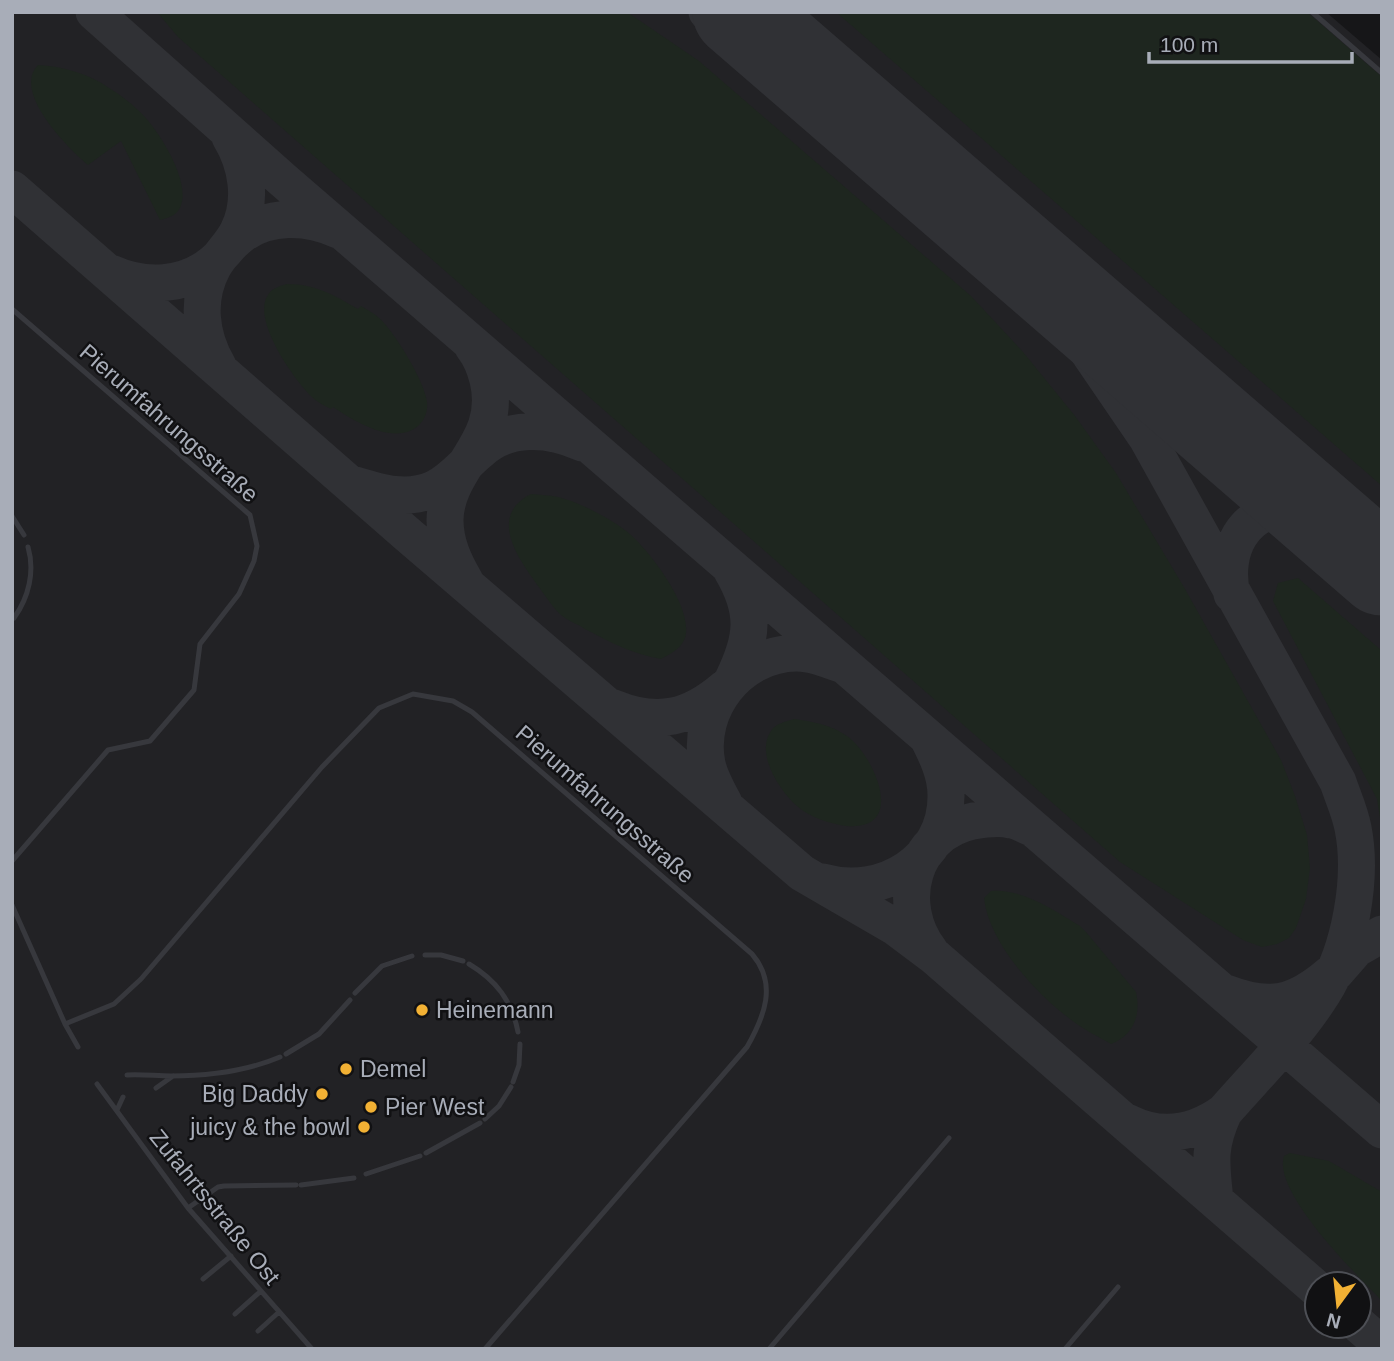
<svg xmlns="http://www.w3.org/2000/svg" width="1394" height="1361" font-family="Helvetica,sans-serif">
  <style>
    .built { fill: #222225; fill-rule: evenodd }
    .green { fill: #1e261f }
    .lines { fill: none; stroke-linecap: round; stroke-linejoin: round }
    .taxiway { stroke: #303135; stroke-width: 37 }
    .runway { stroke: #303135; stroke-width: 91 }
    .lane { stroke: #37383d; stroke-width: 5 }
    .poi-dot { fill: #f2b134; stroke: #111113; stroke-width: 2.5 }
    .labels { text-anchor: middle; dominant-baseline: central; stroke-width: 5; stroke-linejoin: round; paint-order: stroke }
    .street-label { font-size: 23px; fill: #a8adb8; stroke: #111113 }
    .poi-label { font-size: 23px; fill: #a8adb8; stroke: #111113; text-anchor: start }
  </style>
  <rect width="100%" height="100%" fill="#161618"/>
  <path class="built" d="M12 12H1326L1382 60V1349H12ZM1317 1284H1359V1326H1317Z"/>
  <path class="green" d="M157 12H627L699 61 971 296 1023 352 1075 416 1116 473 1185 589 1281 760 1295 796 1307 835 1310 868 1306 899 1296 928 1289 938 1277 944 1262 947 1243 940 1120 862 178 37Z
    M836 12H1307L1382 77V486Z
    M38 65C61 66 90 74 109 88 119 94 130 102 139 111 157 127 200 192 175 214 171 217 165 219 160 220L121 141 88 165C67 147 12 92 38 65Z
    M287 284C315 284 334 295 358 309L361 306C367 310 374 313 379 318 394 331 425 382 427 402 428 411 425 420 418 426 394 446 354 421 333 407L331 409C325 406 317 402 312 397 294 380 251 319 268 295 272 288 280 286 287 284Z
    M531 494C540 495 549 495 558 497 579 502 614 520 631 535 651 553 694 609 685 638 681 649 670 654 661 659 632 654 610 642 585 629 578 624 568 621 561 615 554 609 547 598 541 590 520 561 486 517 531 494Z
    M1298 578 1382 651V830L1377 799 1273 601 1278 583Z
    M794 719C815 722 837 726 853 741 877 764 905 831 846 826 831 824 809 817 797 806 780 791 755 754 771 731 776 723 785 722 794 719Z
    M991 891C1022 888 1055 911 1080 926L1086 932 1136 992C1141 1015 1134 1035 1111 1044 1099 1037 1085 1030 1074 1022 1038 996 989 944 984 898Z
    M1290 1153 1329 1161 1382 1192V1301C1357 1275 1272 1192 1284 1156Z"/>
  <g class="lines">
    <path class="taxiway" d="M94 12 283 180 1382 1130
      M707 12 852 111
      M12 189 407 534 802 873 895 927 935 957 1317 1289
      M950 196 1024 272 1089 353 1147 438 1338 782C1343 797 1350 812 1353 828 1363 878 1350 950 1323 993 1296 1036 1258 1073 1224 1112 1195 1133 1163 1140 1129 1123
      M111 273C144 288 184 287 213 263 223 255 230 243 240 236 268 214 308 216 338 230
      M218 366C200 335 196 299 213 267 220 254 232 244 238 231 253 201 247 165 230 137
      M355 485C381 493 407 501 434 489 453 480 464 464 480 451 508 425 549 428 582 443
      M732 571C756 612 753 638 733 679
      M465 581C454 562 445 543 445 520 446 466 503 443 488 380 485 368 480 356 473 347
      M1232 594C1222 553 1243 508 1290 509 1307 510 1320 519 1334 528
      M614 708C658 726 690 718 725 688
      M724 803C717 790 710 778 707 764 696 709 739 654 796 653 812 653 827 659 843 665
      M823 882C882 899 947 860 946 795 946 774 937 756 928 738
      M930 951C894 904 912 834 973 821 985 819 999 817 1011 820 1018 821 1025 825 1032 828
      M1335 973 1356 949 1382 934
      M1226 993C1270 1010 1295 1004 1330 974
      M1215 1200C1211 1164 1208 1146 1224 1112
      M1359 1325 1382 1345"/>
    <path class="runway" d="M738 12 1382 570"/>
    <path class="lane" d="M1312 12 1382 73
      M12 309 250 515 257 546 254 561 239 594 200 644 194 690 150 741 108 750 12 861
      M12 516 24 535
      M14 618C29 597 35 571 28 547
      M12 905 65 1024 78 1047
      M425 955H441L463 961
      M469 964C496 980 512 1001 518 1032
      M355 993 382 966 412 956
      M65 1024 114 1004 141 979 322 767 379 708 413 694 453 701 472 712 752 954C778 984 764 1017 747 1047L485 1349
      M286 1054 319 1034 350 1000
      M127 1075C142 1074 156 1076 171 1076 207 1076 247 1071 280 1057
      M513 1082 519 1065 520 1044
      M97 1084 188 1208 312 1349
      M156 1088 173 1076
      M117 1110 123 1097
      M485 1119 499 1106 511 1087
      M426 1153 480 1123
      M366 1174 420 1156
      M301 1185 354 1178
      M188 1208 218 1187 224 1186 296 1185
      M203 1279 231 1256
      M235 1314 261 1291
      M258 1331 279 1312
      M769 1349 949 1138
      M1065 1349 1118 1287"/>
  </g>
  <g class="poi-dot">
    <circle cx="422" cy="1010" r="7"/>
    <circle cx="346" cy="1069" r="7"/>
    <circle cx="322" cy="1094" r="7"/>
    <circle cx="371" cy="1107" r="7"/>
    <circle cx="364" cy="1127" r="7"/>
  </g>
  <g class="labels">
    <g class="street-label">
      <text transform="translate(169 423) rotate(41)">Pierumfahrungsstraße</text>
      <text transform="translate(605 804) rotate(41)">Pierumfahrungsstraße</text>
      <text transform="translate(215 1207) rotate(51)">Zufahrtsstraße Ost</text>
    </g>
    <g class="poi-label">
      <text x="436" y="1010">Heinemann</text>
      <text x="360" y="1069">Demel</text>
      <text x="308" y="1094" text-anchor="end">Big Daddy</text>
      <text x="385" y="1107">Pier West</text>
      <text x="350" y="1127" text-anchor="end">juicy &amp; the bowl</text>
    </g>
  </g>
  <rect width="1394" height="1361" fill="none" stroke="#a8adb8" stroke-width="28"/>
  <g transform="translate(1338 1305) rotate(195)"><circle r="33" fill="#111113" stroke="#4d4f55" stroke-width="2"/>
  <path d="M0-5L12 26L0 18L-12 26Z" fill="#f2b134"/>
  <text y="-10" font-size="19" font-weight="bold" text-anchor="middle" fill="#a8adb8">N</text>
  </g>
  <path d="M1149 52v10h203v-10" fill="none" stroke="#a8adb8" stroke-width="3.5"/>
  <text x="1160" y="52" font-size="21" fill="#a8adb8" stroke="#111113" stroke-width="5" paint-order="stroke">100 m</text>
</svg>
